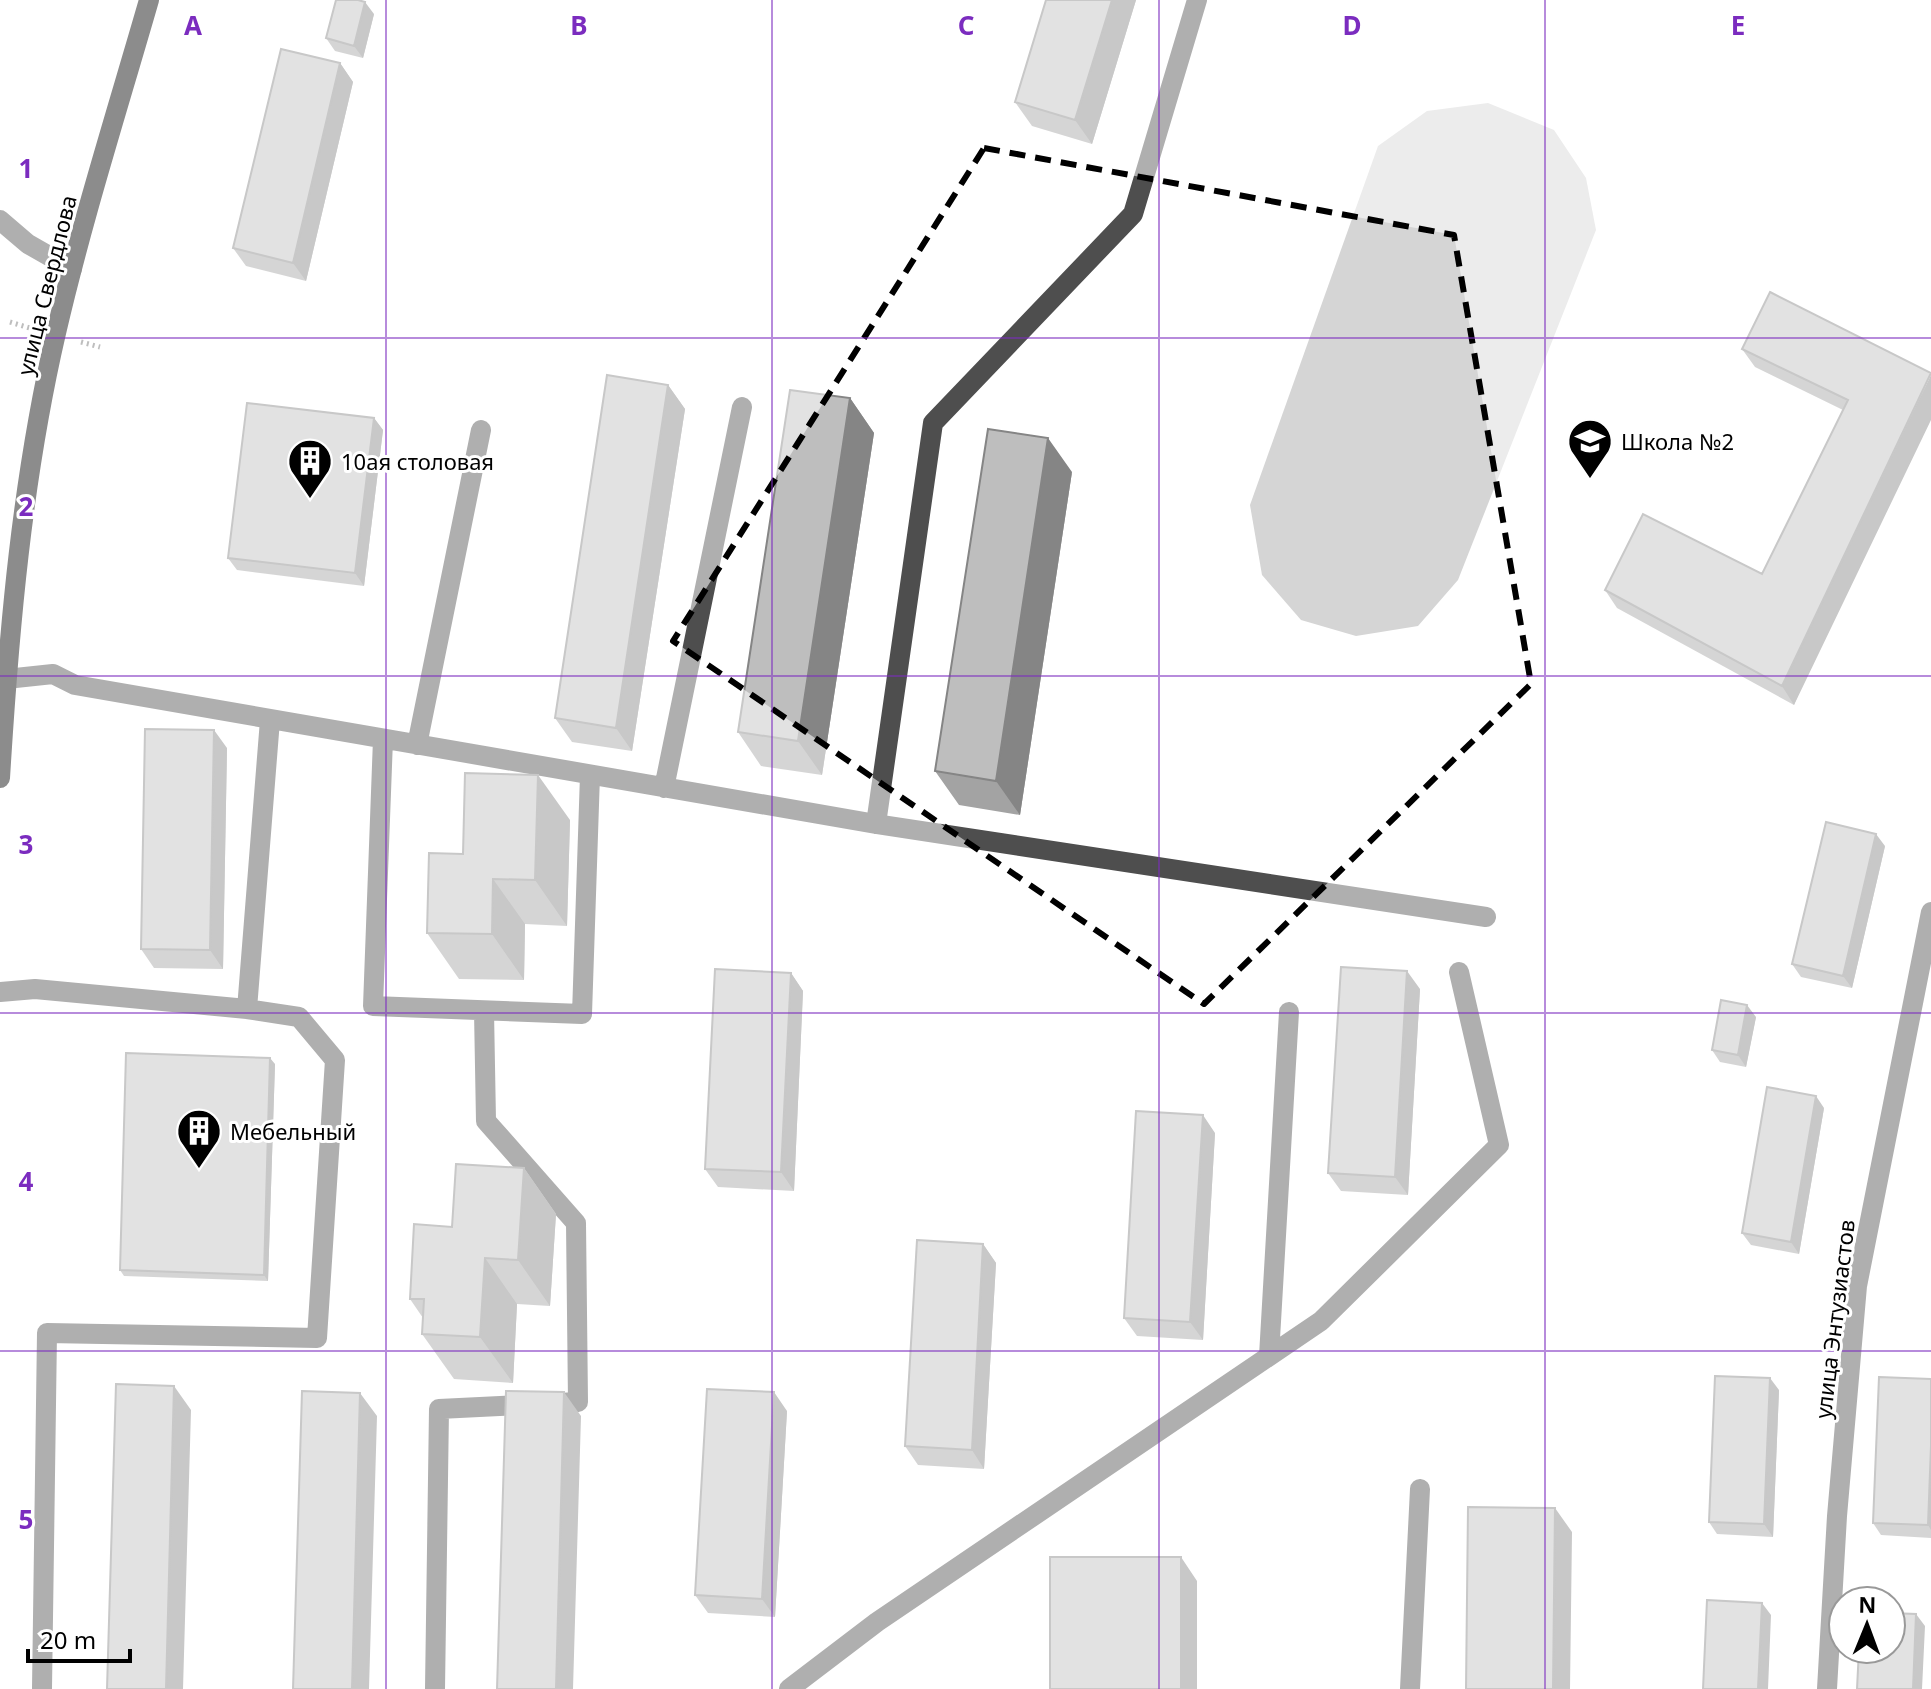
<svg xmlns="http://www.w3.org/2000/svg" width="1931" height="1689" font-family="'Noto Sans',sans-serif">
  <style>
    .green { fill: #d5d5d5 }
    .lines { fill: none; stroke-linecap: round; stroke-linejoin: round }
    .path { stroke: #707070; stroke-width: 5; stroke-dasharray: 2 4; stroke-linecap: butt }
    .minor { stroke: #4e4e4e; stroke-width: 20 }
    .major { stroke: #000; stroke-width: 20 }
    .wall { fill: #a3a3a3 }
    .shaded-wall { fill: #858585 }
    .building { fill: #bebebe; stroke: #858585; stroke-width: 2 }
    .marked { fill: none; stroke: #000; stroke-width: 6; stroke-dasharray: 16 10; stroke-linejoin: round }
    .grid { fill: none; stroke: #7b2cbf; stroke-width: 2; stroke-opacity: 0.55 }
    .labels { text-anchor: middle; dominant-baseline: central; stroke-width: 6; stroke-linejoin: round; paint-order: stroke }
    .street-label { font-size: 22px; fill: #000; stroke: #fff }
    .poi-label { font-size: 22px; fill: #000; stroke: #fff; text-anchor: start }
    .grid-label { font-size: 26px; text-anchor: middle; font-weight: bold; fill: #7b2cbf; stroke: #fff; stroke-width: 6; stroke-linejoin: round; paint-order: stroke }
  </style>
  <rect width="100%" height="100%" fill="#fff"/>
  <path class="green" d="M1488 103 1554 130 1586 178 1596 230 1458 580 1418 626 1356 636 1301 620 1262 575 1250 505 1378 146 1427 111Z"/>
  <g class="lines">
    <path class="path" d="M10 322 33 329
      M81 342 100 347"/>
    <path class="minor" d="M0 220 28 244 72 269
      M6 679 53 674 75 685 876 824 1486 917
      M383 739 373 1006 582 1014 590 775
      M417 745 481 430
      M664 788 742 407
      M876 824 933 423 1133 214 1197 0
      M0 992 35 989 247 1009 299 1017 335 1060 317 1338 47 1333 42 1689
      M247 1009 270 720
      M1269 1356 1289 1012
      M435 1689 439 1409 578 1402 576 1223 486 1121 484 1011
      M789 1689 877 1622 1321 1321 1499 1145 1459 972
      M1410 1689 1420 1489
      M1827 1689 1837 1516 1857 1286 1931 912"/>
    <path class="major" d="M0 778C9 629 22 480 56 333 82 221 117 111 149 0"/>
  </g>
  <path class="wall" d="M1046 0H1136L1092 144 1032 126 1015 102Z
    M374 14 363 58 335 51 326 38Z
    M340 63 353 82 306 281 246 266 233 248Z
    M1742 349 1931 373 1794 705 1617 608 1605 590 1762 574 1843 410 1755 367Z
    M668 385 685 409 632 751 572 742 555 718Z
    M850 398 874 433 822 775 761 766 738 732Z
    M374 418 383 430 364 586 237 570 228 558Z
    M1072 472 1020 815 959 805 935 771Z
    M227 748 223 969 154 968 141 949Z
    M570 820 567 926 525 924 524 980 459 979 427 933 463 854Z
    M1885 846 1852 988 1801 977 1792 964Z
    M791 973 803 991 794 1191 718 1187 705 1169Z
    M1420 989 1408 1195 1341 1191 1328 1173Z
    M1756 1017 1746 1067 1720 1062 1712 1050Z
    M275 1064 268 1281 124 1276 120 1270Z
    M1824 1108 1799 1254 1751 1245 1742 1233Z
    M1215 1133 1203 1340 1137 1336 1124 1318Z
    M524 1168 556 1214 550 1306 517 1304 513 1383 454 1379 422 1334 423 1318 410 1299 452 1227Z
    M983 1244 996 1263 984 1469 918 1465 905 1446Z
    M1931 1379V1538L1881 1535 1873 1523Z
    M1779 1390 1773 1537 1717 1534 1709 1522Z
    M787 1411 775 1617 708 1613 695 1595Z"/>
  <path class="shaded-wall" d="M1112 0H1136L1092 144 1075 120Z
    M365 2 374 14 363 58 354 46Z
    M340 63 353 82 306 281 293 263Z
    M1931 375V420L1794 705 1782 686Z
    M668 385 685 409 632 751 616 728Z
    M850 398 874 433 822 775 798 741Z
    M374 418 383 430 364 586 355 573Z
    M1048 438 1072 472 1020 815 996 781Z
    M214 730 227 748 223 969 210 950Z
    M538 775 570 820 567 926 535 880Z
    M1876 834 1885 846 1852 988 1843 976Z
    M493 879 525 924 524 980 492 934Z
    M1407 971 1420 989 1408 1195 1395 1177Z
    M791 973 803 991 794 1191 781 1172Z
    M1747 1005 1756 1017 1746 1067 1738 1055Z
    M270 1058 275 1064 268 1281 264 1275Z
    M1816 1096 1824 1108 1799 1254 1791 1242Z
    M1203 1115 1215 1133 1203 1340 1190 1322Z
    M524 1168 556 1214 550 1306 518 1260Z
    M983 1244 996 1263 984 1469 972 1450Z
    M485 1258 517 1304 513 1383 480 1337Z
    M1770 1378 1779 1390 1773 1537 1764 1524Z
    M174 1386 191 1410 183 1689H166Z
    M564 1392 581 1416 573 1689H556Z
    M774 1392 787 1411 775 1617 762 1599Z
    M360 1393 377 1416 369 1689H352Z
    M1931 1446V1530L1928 1525Z
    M1555 1508 1572 1532 1570 1689H1553Z
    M1181 1557 1197 1581V1689H1181Z
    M1762 1603 1771 1615 1768 1689H1758Z
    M1916 1614 1925 1626 1922 1689H1913Z"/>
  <path class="building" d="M336 0H358L365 2 354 46 326 38Z
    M1046 0H1112L1075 120 1015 102Z
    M281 49 340 63 293 263 233 248Z
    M1770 292 1931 373 1782 686 1605 590 1643 514 1762 574 1848 400 1742 349Z
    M607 375 668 385 616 728 555 718Z
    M790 390 850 398 798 741 738 732Z
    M247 403 374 418 355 573 228 558Z
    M988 429 1048 438 996 781 935 771Z
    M145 729 214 730 210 950 141 949Z
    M465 773 538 775 535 880 493 879 492 934 427 933 429 853 463 854Z
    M1826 822 1876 834 1843 976 1792 964Z
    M1341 967 1407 971 1395 1177 1328 1173Z
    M715 969 791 973 781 1172 705 1169Z
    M1721 1000 1747 1005 1738 1055 1712 1050Z
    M126 1053 270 1058 264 1275 120 1270Z
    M1767 1087 1816 1096 1791 1242 1742 1233Z
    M1136 1111 1203 1115 1190 1322 1124 1318Z
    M456 1164 524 1168 518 1260 485 1258 480 1337 422 1334 424 1299H410L414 1224 452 1227Z
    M917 1240 983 1244 972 1450 905 1446Z
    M1715 1376 1770 1378 1764 1524 1709 1522Z
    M1879 1377 1931 1379V1446L1928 1525 1873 1523Z
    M116 1384 174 1386 166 1689H107Z
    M707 1389 774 1392 762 1599 695 1595Z
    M302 1391 360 1393 352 1689H293Z
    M506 1391 564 1392 556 1689H497Z
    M1468 1507 1555 1508 1553 1689H1466Z
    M1050 1557H1181V1689H1050Z
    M1707 1600 1762 1603 1758 1689H1703Z
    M1891 1613 1916 1614 1913 1689H1857L1859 1649H1891Z"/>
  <path d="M0 0H1931V1689H0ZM984 148 1454 235 1531 684 1204 1004 673 641Z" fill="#fff" fill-opacity=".55" fill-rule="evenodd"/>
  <path class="marked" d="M984 148 1454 235 1531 684 1204 1004 673 641Z"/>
  <path class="grid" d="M386 0V1689M772 0V1689M1159 0V1689M1545 0V1689M0 338H1931M0 676H1931M0 1013H1931M0 1351H1931"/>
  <defs>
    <g id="school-pin" transform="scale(2.3)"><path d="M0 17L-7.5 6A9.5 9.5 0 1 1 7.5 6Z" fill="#000" stroke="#fff"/><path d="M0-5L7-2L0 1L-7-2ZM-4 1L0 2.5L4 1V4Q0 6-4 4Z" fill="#fff"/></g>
    <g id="building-pin" transform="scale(2.3)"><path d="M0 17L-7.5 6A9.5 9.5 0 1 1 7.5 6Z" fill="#000" stroke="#fff"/><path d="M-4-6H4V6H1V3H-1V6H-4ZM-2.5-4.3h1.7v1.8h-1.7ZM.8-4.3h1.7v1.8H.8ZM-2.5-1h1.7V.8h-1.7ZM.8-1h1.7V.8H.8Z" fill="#fff"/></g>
  </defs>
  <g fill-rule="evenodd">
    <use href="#school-pin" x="1590" y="441"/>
    <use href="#building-pin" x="310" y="461"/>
    <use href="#building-pin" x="199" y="1131"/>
  </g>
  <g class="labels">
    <g class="street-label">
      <text transform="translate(46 285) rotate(-76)">улица Свердлова</text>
      <text transform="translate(1834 1319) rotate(-83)">улица Энтузиастов</text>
    </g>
    <g class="poi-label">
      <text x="1621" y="441">Школа №2</text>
      <text x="341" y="461">10ая столовая</text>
      <text x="230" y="1131">Мебельный</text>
    </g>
  </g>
  <g class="grid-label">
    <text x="193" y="35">A</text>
    <text x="579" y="35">B</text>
    <text x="966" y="35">C</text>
    <text x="1352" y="35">D</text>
    <text x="1738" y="35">E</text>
    <text x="26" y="178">1</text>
    <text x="26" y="516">2</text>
    <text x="26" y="854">3</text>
    <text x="26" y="1191">4</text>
    <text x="26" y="1529">5</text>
  </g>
  <g transform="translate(1867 1625) rotate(1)"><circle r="38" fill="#ffffff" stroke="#999999" stroke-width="2"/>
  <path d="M0-6L14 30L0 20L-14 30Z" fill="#000000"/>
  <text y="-12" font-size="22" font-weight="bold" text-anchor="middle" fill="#000000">N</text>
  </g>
  <path d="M28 1649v12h102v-12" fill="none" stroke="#000000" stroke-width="4"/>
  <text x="40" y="1649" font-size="24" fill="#000000" stroke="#ffffff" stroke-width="6" paint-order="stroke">20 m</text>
</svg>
